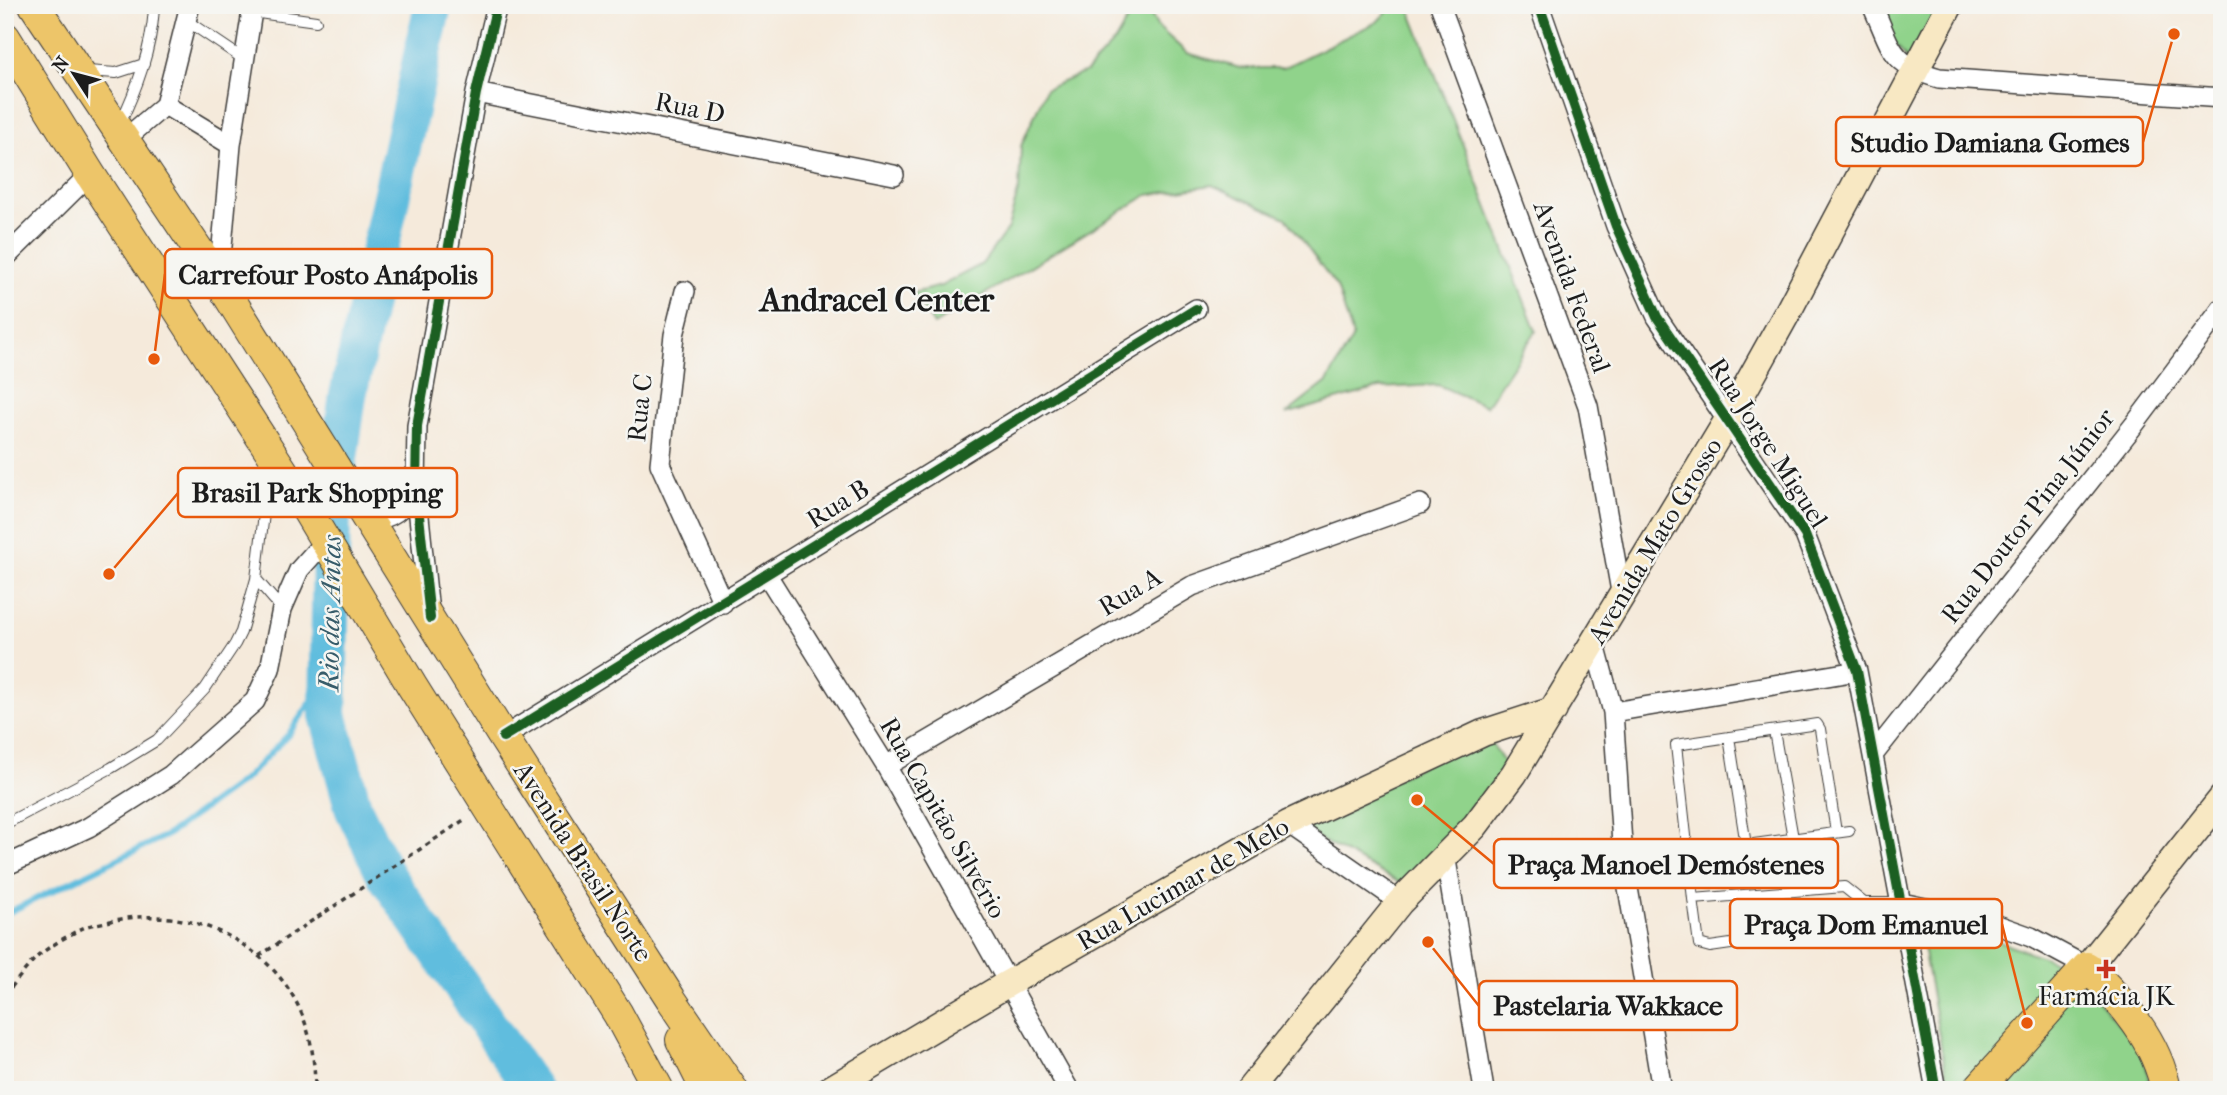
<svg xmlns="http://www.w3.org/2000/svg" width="2227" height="1095" font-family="'IM FELL French Canon',serif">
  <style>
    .green { fill: #90d38b; stroke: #567854; stroke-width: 2 }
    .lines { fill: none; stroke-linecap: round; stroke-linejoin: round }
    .stream { stroke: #60bdde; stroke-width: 6 }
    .river { stroke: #60bdde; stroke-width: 38 }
    .lane-casing { stroke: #3d3b39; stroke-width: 12 }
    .street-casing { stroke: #3d3b39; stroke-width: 22 }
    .secondary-casing { stroke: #3d3b39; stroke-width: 29 }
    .primary-casing { stroke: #3d3b39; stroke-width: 32 }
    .path { stroke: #3d3b39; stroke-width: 3.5; stroke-dasharray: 5 5; stroke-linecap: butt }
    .lane { stroke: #fff; stroke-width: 10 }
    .street { stroke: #fff; stroke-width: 19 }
    .secondary { stroke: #f8e8c3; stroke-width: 26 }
    .primary { stroke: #edc569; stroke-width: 30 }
    .cycleway-casing { stroke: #f6f6f2; stroke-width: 15 }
    .cycleway { stroke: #1b5e20; stroke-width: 10 }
    .poi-dot { fill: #c8321e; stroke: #f6f6f2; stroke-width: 2.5 }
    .labels { text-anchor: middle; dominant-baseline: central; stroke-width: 5; stroke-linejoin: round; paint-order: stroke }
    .street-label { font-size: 26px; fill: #1c1c1c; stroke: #f6f6f2 }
    .poi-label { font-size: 26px; fill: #1c1c1c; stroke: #f6f6f2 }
    .water-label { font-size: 28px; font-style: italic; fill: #375c6a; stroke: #f6f6f2 }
    .district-label { font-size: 33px; font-weight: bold; fill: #1c1c1c; stroke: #f6f6f2 }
    .leader { fill: none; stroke: #e8590c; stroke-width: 2.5 }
    .callout-dot { fill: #e8590c; stroke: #f6f6f2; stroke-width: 2.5 }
    .callout { fill: #f6f6f2; stroke: #e8590c; stroke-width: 2.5 }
    .callout-label { font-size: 28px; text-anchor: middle; font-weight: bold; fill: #1c1c1c }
  </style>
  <rect width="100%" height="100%" fill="#f6f6f2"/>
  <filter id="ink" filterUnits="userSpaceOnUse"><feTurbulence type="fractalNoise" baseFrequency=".0143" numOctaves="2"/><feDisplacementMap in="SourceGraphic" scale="14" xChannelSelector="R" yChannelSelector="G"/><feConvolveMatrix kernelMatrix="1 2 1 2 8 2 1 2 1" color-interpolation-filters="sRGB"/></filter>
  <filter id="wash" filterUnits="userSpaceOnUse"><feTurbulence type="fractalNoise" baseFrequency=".00686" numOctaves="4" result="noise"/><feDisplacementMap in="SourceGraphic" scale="28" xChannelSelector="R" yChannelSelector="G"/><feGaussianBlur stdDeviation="1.57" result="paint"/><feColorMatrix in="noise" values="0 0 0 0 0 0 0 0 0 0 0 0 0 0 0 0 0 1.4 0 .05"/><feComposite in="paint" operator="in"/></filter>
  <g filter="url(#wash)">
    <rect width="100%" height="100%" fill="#f5eadb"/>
    <path class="green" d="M1136 5H1146L1157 26 1187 53 1240 68H1283L1377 22 1393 5H1408L1536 331 1486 406 1438 385 1379 388 1286 414 1327 382 1353 337 1337 287 1286 218 1212 185 1148 195 934 325 913 293 941 286 982 264 1008 228 1019 188 1021 146 1046 89 1086 72 1115 41Z
      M1866 5H1944L1913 67Z
      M1486 735 1511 773 1404 885 1295 826Z
      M1918 920 1991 938 2062 964 2093 994 2143 1052 2151 1090H1949Z"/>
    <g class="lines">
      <path class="stream" d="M5 914 169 834 245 779 288 735 311 702 330 667"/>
      <path class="river" d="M433 5 348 395 332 506 328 715 354 810 386 876 533 1090"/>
    </g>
  </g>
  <g filter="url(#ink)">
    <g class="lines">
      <g class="lane-casing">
        <path id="lane" d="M252 12 316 21
          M187 21 245 60
          M87 71 116 73 144 64
          M119 126C137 88 151 51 154 9L151 5
          M256 579 282 609
          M1774 731 1793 838
          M1729 737 1746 845
          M5 824 111 768 157 740 205 689 235 644 241 632 256 579 270 465
          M1688 853 1849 831
          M1693 899 1676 745 1817 724 1820 729 1836 832
          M1864 903 1849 927 1710 947 1699 944 1693 899 1844 887 1864 903H1901"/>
      </g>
      <g class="street-casing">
        <path id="street" d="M1440 5 1588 406 1622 597
          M1539 5 1616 226 1657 317 1805 535 1857 671 1936 1090
          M1872 5C1892 48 1889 64 1939 78L2222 98
          M476 93 894 175
          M165 105 231 145
          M124 140 165 105 190 5
          M5 258 90 174
          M219 280 231 145 253 5
          M685 291 674 335 660 464 723 603
          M366 521C394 519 401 510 416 488
          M767 575 886 766 1069 1090
          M429 612 416 488 417 426 476 93 497 5
          M1594 641 1613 712 1623 858 1662 1090
          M1613 712 1857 671
          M503 737 1196 309
          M1873 755 2134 425 2222 308
          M886 766 1192 586 1420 504
          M1288 824 1400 902
          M1445 854 1484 1090
          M5 866 89 827 171 775 255 701 270 669 282 609 299 570 324 542
          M1902 903 1989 922 2031 937 2087 967"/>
      </g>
      <g class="secondary-casing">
        <path id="secondary" d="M2087 967 2222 798
          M829 1090 1007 984 1288 824 1483 733 1554 710
          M1249 1090 1400 902 1475 826 1514 774 1727 421 1790 308 1950 5"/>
      </g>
      <g class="primary-casing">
        <path id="primary" d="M34 5 219 281 503 737 671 999 733 1090
          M5 37 90 174 290 482 412 686 618 1014 659 1090
          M681 1040 706 1090
          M1977 1090 2087 967C2122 1001 2157 1041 2166 1090"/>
      </g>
      <path class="path" d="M259 956 467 818
        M5 995C15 983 25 969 36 958 46 948 72 933 85 927 93 924 103 923 111 921 186 903 274 942 303 1017 312 1040 315 1065 315 1090"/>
      <use href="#lane" class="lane"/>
      <use href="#street" class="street"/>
      <use href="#secondary" class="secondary"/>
      <use href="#primary" class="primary"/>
      <g class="cycleway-casing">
        <path id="cycleway" d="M1539 5 1616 226 1657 317 1805 535 1857 671 1936 1090
          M430 618 416 488 417 426 476 93 497 5
          M503 737 1196 309"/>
      </g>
      <use href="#cycleway" class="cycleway"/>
    </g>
  </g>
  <path class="poi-dot" d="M2102.5 958.5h7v7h7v7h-7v7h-7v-7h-7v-7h7z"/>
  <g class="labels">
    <g class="street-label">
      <text transform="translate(690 108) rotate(11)">Rua D</text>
      <text transform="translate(1572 287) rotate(70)">Avenida Federal</text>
      <text transform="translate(640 408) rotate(-84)">Rua C</text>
      <text transform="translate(1768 443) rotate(57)">Rua Jorge Miguel</text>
      <text transform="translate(838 504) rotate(-32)">Rua B</text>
      <text transform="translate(2028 516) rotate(-52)">Rua Doutor Pina Júnior</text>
      <text transform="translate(1655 541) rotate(-59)">Avenida Mato Grosso</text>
      <text transform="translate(1130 592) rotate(-31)">Rua A</text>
      <text transform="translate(943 818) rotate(60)">Rua Capitão Silvério</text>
      <text transform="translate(583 862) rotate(57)">Avenida Brasil Norte</text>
      <text transform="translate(1183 884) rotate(-30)">Rua Lucimar de Melo</text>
    </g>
    <g class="poi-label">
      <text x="2106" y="996">Farmácia JK</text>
    </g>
    <g class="water-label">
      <text transform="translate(330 613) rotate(-89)">Rio das Antas</text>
    </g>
    <g class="district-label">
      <text x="877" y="300">Andracel Center</text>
    </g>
  </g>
  <path class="leader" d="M2174 34L2143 142M154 359L165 274M109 574L178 493M1417 800L1494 864M2027 1023L2002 924M1428 942L1479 1006"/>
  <g class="callout-dot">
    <circle cx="2174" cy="34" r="7"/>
    <circle cx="154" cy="359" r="7"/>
    <circle cx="109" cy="574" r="7"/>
    <circle cx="1417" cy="800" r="7"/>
    <circle cx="2027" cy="1023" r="7"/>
    <circle cx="1428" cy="942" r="7"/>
  </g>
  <g class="callout">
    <rect x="1836" y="117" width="307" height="49" rx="7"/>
    <rect x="165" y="249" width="327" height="49" rx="7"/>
    <rect x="178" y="468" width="279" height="49" rx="7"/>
    <rect x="1494" y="839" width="344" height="49" rx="7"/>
    <rect x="1730" y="899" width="272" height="49" rx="7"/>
    <rect x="1479" y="981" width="258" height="49" rx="7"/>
  </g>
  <g class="callout-label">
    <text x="1990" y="152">Studio Damiana Gomes</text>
    <text x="328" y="284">Carrefour Posto Anápolis</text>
    <text x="317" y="502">Brasil Park Shopping</text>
    <text x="1666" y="874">Praça Manoel Demóstenes</text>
    <text x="1866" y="934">Praça Dom Emanuel</text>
    <text x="1608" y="1015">Pastelaria Wakkace</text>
  </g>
  <rect width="2227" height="1095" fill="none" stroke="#f6f6f2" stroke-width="28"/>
  <g transform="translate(74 74) rotate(306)" stroke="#f6f6f2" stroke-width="5" paint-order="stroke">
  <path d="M0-5L12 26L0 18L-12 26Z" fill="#1c1c1c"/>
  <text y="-10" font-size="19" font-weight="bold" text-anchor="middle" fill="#1c1c1c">N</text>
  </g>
</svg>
